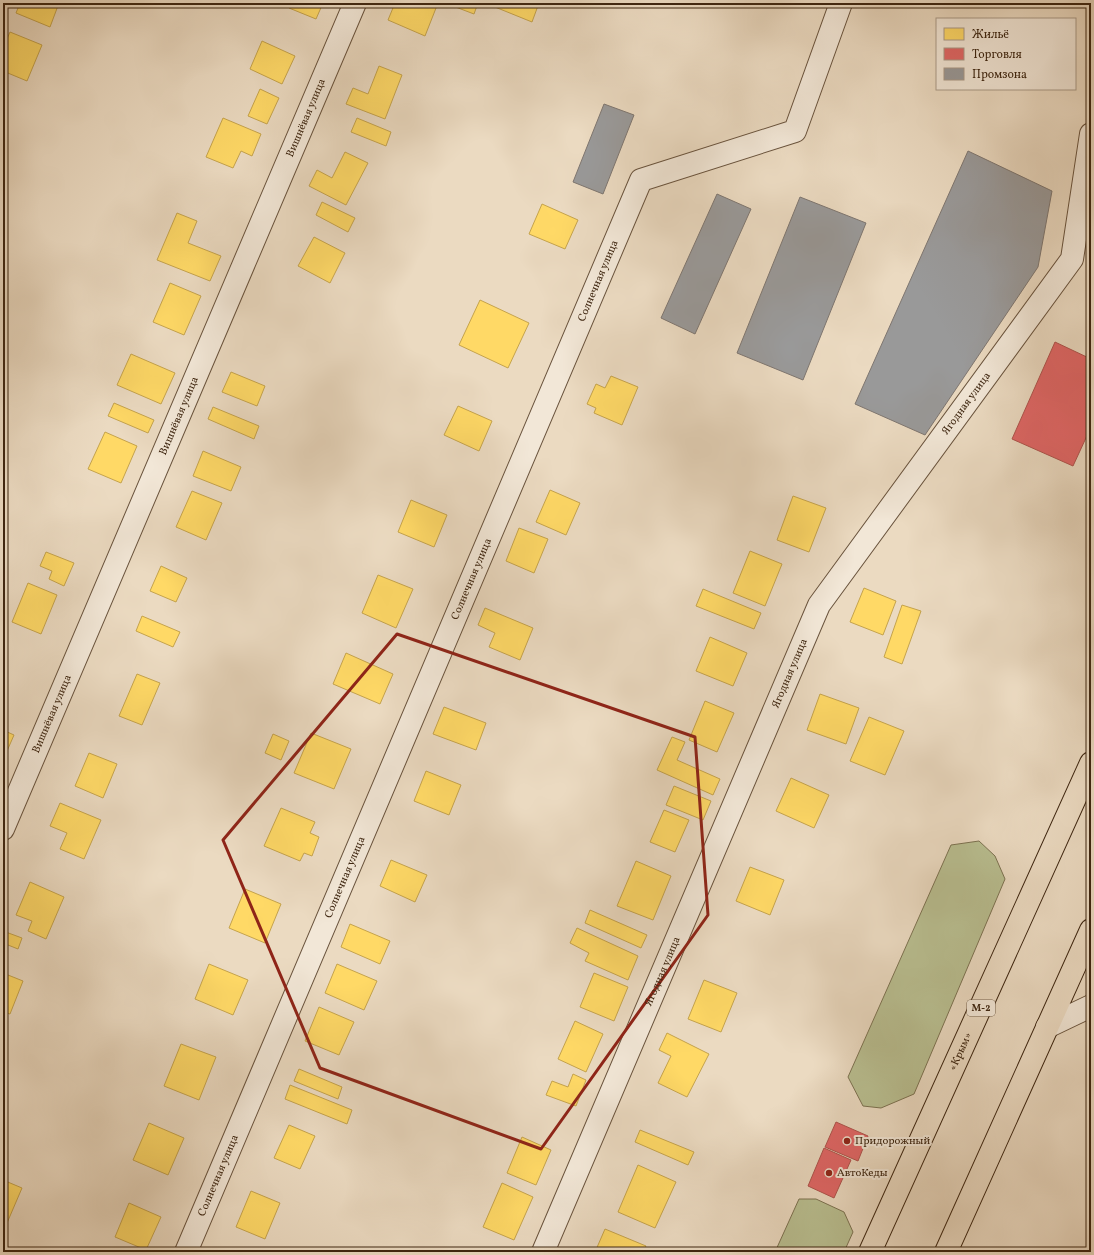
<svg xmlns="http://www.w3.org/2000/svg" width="1094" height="1255" font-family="Vollkorn,serif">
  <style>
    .green { fill: #b9bf91; stroke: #7c7251 }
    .homes { fill: #ffd966; stroke: #c5a34c }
    .shops { fill: #e06666; stroke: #af534c }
    .industry { fill: #999; stroke: #7e7670 }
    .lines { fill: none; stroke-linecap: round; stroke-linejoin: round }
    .minor-casing { stroke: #69533d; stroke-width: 24 }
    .major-casing { stroke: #3e2611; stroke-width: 24 }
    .minor { stroke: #f2e7d7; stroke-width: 22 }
    .major { stroke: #ebdac1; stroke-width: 22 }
    .marked { fill: none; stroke: #8f2418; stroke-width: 3; stroke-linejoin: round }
    .poi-dot { fill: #8f2418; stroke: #f2e7d7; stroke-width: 1.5 }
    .labels { text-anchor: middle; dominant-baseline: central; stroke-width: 4; stroke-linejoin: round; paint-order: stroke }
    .shield { fill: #f2e7d7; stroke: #74604c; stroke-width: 1 }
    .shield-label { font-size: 10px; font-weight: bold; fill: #3e2611 }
    .street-label { font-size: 11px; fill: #3e2611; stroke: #f2e7d7 }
    .poi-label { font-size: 11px; fill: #3e2611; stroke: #f2e7d7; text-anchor: start }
  </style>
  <rect width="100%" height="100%" fill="#ebdac1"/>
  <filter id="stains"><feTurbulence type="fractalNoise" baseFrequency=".005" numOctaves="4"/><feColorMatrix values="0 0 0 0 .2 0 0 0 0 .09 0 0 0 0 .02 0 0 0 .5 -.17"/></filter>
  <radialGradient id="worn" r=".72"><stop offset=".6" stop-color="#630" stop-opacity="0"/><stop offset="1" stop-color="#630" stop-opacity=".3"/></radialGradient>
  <path class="green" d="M979 841 995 856 1005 879 914 1094 881 1108 863 1106 848 1077 951 845Z
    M799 1199H816L844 1212 853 1232 844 1252H775Z"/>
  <path class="homes" d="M20 3H59L50 27 16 13Z
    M291 3H323L316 19 289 8Z
    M395 3H438L425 36 388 20Z
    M445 3H478L474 14Z
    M491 3H539L532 22 490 5Z
    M10 32 42 45 27 81 3 71V48Z
    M262 41 295 56 282 84 250 69Z
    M379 66 402 75 385 119 346 104 353 88 368 94Z
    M260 89 279 98 267 124 248 116Z
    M223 118 261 134 252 156 241 151 233 168 206 157Z
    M357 118 391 132 386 146 351 132Z
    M345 152 368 163 346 205 309 186 317 170 332 178Z
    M322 202 355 218 348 232 316 215Z
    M542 204 578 220 565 249 529 234Z
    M177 213 197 221 188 243 221 256 210 281 157 260Z
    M314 237 345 253 330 283 298 266Z
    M170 283 201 296 184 335 153 322Z
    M480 300 529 323 508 368 459 345Z
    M131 354 175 373 161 404 117 385Z
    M231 372 265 386 257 406 222 392Z
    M611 376 638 387 622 425 594 413 596 408 587 404 596 384 605 388Z
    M114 403 154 420 148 433 108 416Z
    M458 406 492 421 479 451 444 435Z
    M213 407 259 426 254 439 208 419Z
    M105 432 137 446 121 483 88 469Z
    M203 451 241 467 231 491 193 476Z
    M550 490 580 503 566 535 536 522Z
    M192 491 222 503 206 540 176 527Z
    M793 496 826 508 809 552 777 540Z
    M411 500 447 515 434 547 398 532Z
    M519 528 548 539 534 573 506 561Z
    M750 551 782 564 765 606 733 593Z
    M46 552 74 563 64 586 49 579 52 571 40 566Z
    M161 566 187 578 176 602 150 591Z
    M378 575 413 589 396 628 362 613Z
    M28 583 57 595 41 634 12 622Z
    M864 588 896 601 883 635 850 622Z
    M703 589 761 613 754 629 696 606Z
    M902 605 921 611 902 664 884 657Z
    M485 608 533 628 520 660 489 647 495 633 478 625Z
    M142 616 180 632 173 647 136 631Z
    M710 637 747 653 733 686 696 671Z
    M346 653 393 674 380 704 333 684Z
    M137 674 160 683 142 725 119 716Z
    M820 694 859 708 846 744 807 730Z
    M705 701 734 713 717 752 689 740Z
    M444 707 486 723 476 750 433 734Z
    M869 717 904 731 885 775 850 761Z
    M3 730 14 735 7 751 3 750Z
    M311 733 351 749 334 789 294 773Z
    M273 734 289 741 281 760 265 753Z
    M672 737 685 742 677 760 720 779 713 795 657 770Z
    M89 753 117 764 103 798 75 786Z
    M426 771 461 785 449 815 414 801Z
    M791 778 829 795 814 828 776 811Z
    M674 786 711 801 703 820 666 805Z
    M60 803 101 820 84 859 60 849 67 833 50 826Z
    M281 808 315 822 310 833 319 837 312 856 304 853 300 861 264 846Z
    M664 810 689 820 675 852 650 842Z
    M391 860 427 875 415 902 380 886Z
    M636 861 671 876 653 920 617 906Z
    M750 867 784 880 770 915 736 901Z
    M30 882 64 897 46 939 28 931 32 921 16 915Z
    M245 889 281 904 265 943 229 928Z
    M590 910 647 935 641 948 585 923Z
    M350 924 390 941 380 964 341 947Z
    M577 928 638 956 628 980 585 961 589 953 570 943Z
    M3 931 22 938 18 949 3 943Z
    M209 964 248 980 233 1015 195 999Z
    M337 964 377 981 364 1010 325 993Z
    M3 973 23 981 10 1014 3 1012Z
    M594 973 628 987 614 1021 580 1007Z
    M704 980 737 993 721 1032 688 1019Z
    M319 1007 354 1022 339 1055 305 1041Z
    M575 1021 603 1034 586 1072 558 1059Z
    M667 1033 709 1054 687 1097 658 1083 671 1056 659 1050Z
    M181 1044 216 1057 199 1100 164 1086Z
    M299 1069 342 1087 338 1099 294 1081Z
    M573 1074 586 1080 576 1106 546 1095 552 1081 568 1087Z
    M290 1085 352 1110 347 1124 285 1099Z
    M149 1123 184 1138 168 1175 133 1160Z
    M289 1125 315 1136 300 1169 274 1158Z
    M640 1130 694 1152 688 1165 635 1142Z
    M522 1137 551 1150 536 1185 507 1173Z
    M638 1165 676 1182 655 1228 618 1212Z
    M3 1180 22 1188 7 1223 3 1221Z
    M502 1183 533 1197 514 1240 483 1227Z
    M251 1191 280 1203 265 1239 236 1227Z
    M129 1203 161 1217 146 1250 115 1237Z
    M605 1229 646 1246 643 1252H595Z"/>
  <path class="shops" d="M1055 342 1091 359V427L1073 466 1012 439Z
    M836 1122 868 1136 858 1161 825 1147Z
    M824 1148 851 1160 834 1198 808 1186Z"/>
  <path class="industry" d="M604 104 634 115 603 194 573 182Z
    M968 151 1052 191 1038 267 925 435 855 404Z
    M717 194 751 209 695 334 661 318Z
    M800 197 866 223 803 380 737 353Z"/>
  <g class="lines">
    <g class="minor-casing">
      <g id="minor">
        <path id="s1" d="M3 829 355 3"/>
        <path d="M1047 1027 1091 1006"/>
        <path id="s2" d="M186 1252 641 180 795 131 841 3"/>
        <path id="s3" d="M543 1252 819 605 1072 259 1091 134"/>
      </g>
    </g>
    <g class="major-casing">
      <g id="major">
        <path id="s4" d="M870 1252 1091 763"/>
        <path d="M946 1252 1091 930"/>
      </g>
    </g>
    <use href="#minor" class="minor"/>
    <use href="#major" class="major"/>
  </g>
  <path class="marked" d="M397 634 695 737 708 915 541 1149 320 1068 223 840Z"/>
  <g class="poi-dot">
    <circle cx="847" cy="1141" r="4"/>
    <circle cx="829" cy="1173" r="4"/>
  </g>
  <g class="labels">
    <rect class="shield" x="967" y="1000" width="28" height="16" rx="3"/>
    <g class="shield-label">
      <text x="981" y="1008">М-2</text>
    </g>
    <g class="street-label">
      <text stroke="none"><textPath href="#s1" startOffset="773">Вишнёвая улица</textPath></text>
      <text stroke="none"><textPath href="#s2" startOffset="1055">Солнечная улица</textPath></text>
      <text stroke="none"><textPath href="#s3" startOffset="953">Ягодная улица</textPath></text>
      <text stroke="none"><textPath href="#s1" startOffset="449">Вишнёвая улица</textPath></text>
      <text stroke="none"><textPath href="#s2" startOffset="731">Солнечная улица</textPath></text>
      <text stroke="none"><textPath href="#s3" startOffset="629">Ягодная улица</textPath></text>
      <text stroke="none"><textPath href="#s1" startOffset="125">Вишнёвая улица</textPath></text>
      <text stroke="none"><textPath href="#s2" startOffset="407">Солнечная улица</textPath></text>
      <text stroke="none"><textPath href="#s3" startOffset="305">Ягодная улица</textPath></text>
      <text stroke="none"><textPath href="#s4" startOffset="220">«Крым»</textPath></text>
      <text stroke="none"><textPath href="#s2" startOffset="83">Солнечная улица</textPath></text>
    </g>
    <g class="poi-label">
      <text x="855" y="1141">Придорожный</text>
      <text x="837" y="1173">АвтоКеды</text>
    </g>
  </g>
  <rect width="1094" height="1255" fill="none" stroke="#ebdac1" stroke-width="16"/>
  <rect x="4" y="4" width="1086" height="1247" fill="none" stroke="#3e2611" stroke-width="2"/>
  <rect x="8" y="8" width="1078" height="1239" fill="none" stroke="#3e2611"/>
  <rect x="936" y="18" width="140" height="72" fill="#f2e7d7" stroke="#aa9a88"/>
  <rect x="944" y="28" width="20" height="12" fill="#ffd966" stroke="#aa9a88"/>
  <text x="972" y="38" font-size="12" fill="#3e2611">Жильё</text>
  <rect x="944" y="48" width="20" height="12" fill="#e06666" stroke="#aa9a88"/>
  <text x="972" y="58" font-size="12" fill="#3e2611">Торговля</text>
  <rect x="944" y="68" width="20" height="12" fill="#999999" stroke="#aa9a88"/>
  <text x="972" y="78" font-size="12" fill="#3e2611">Промзона</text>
  <rect width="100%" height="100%" filter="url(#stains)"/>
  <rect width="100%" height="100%" fill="url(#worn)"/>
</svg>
